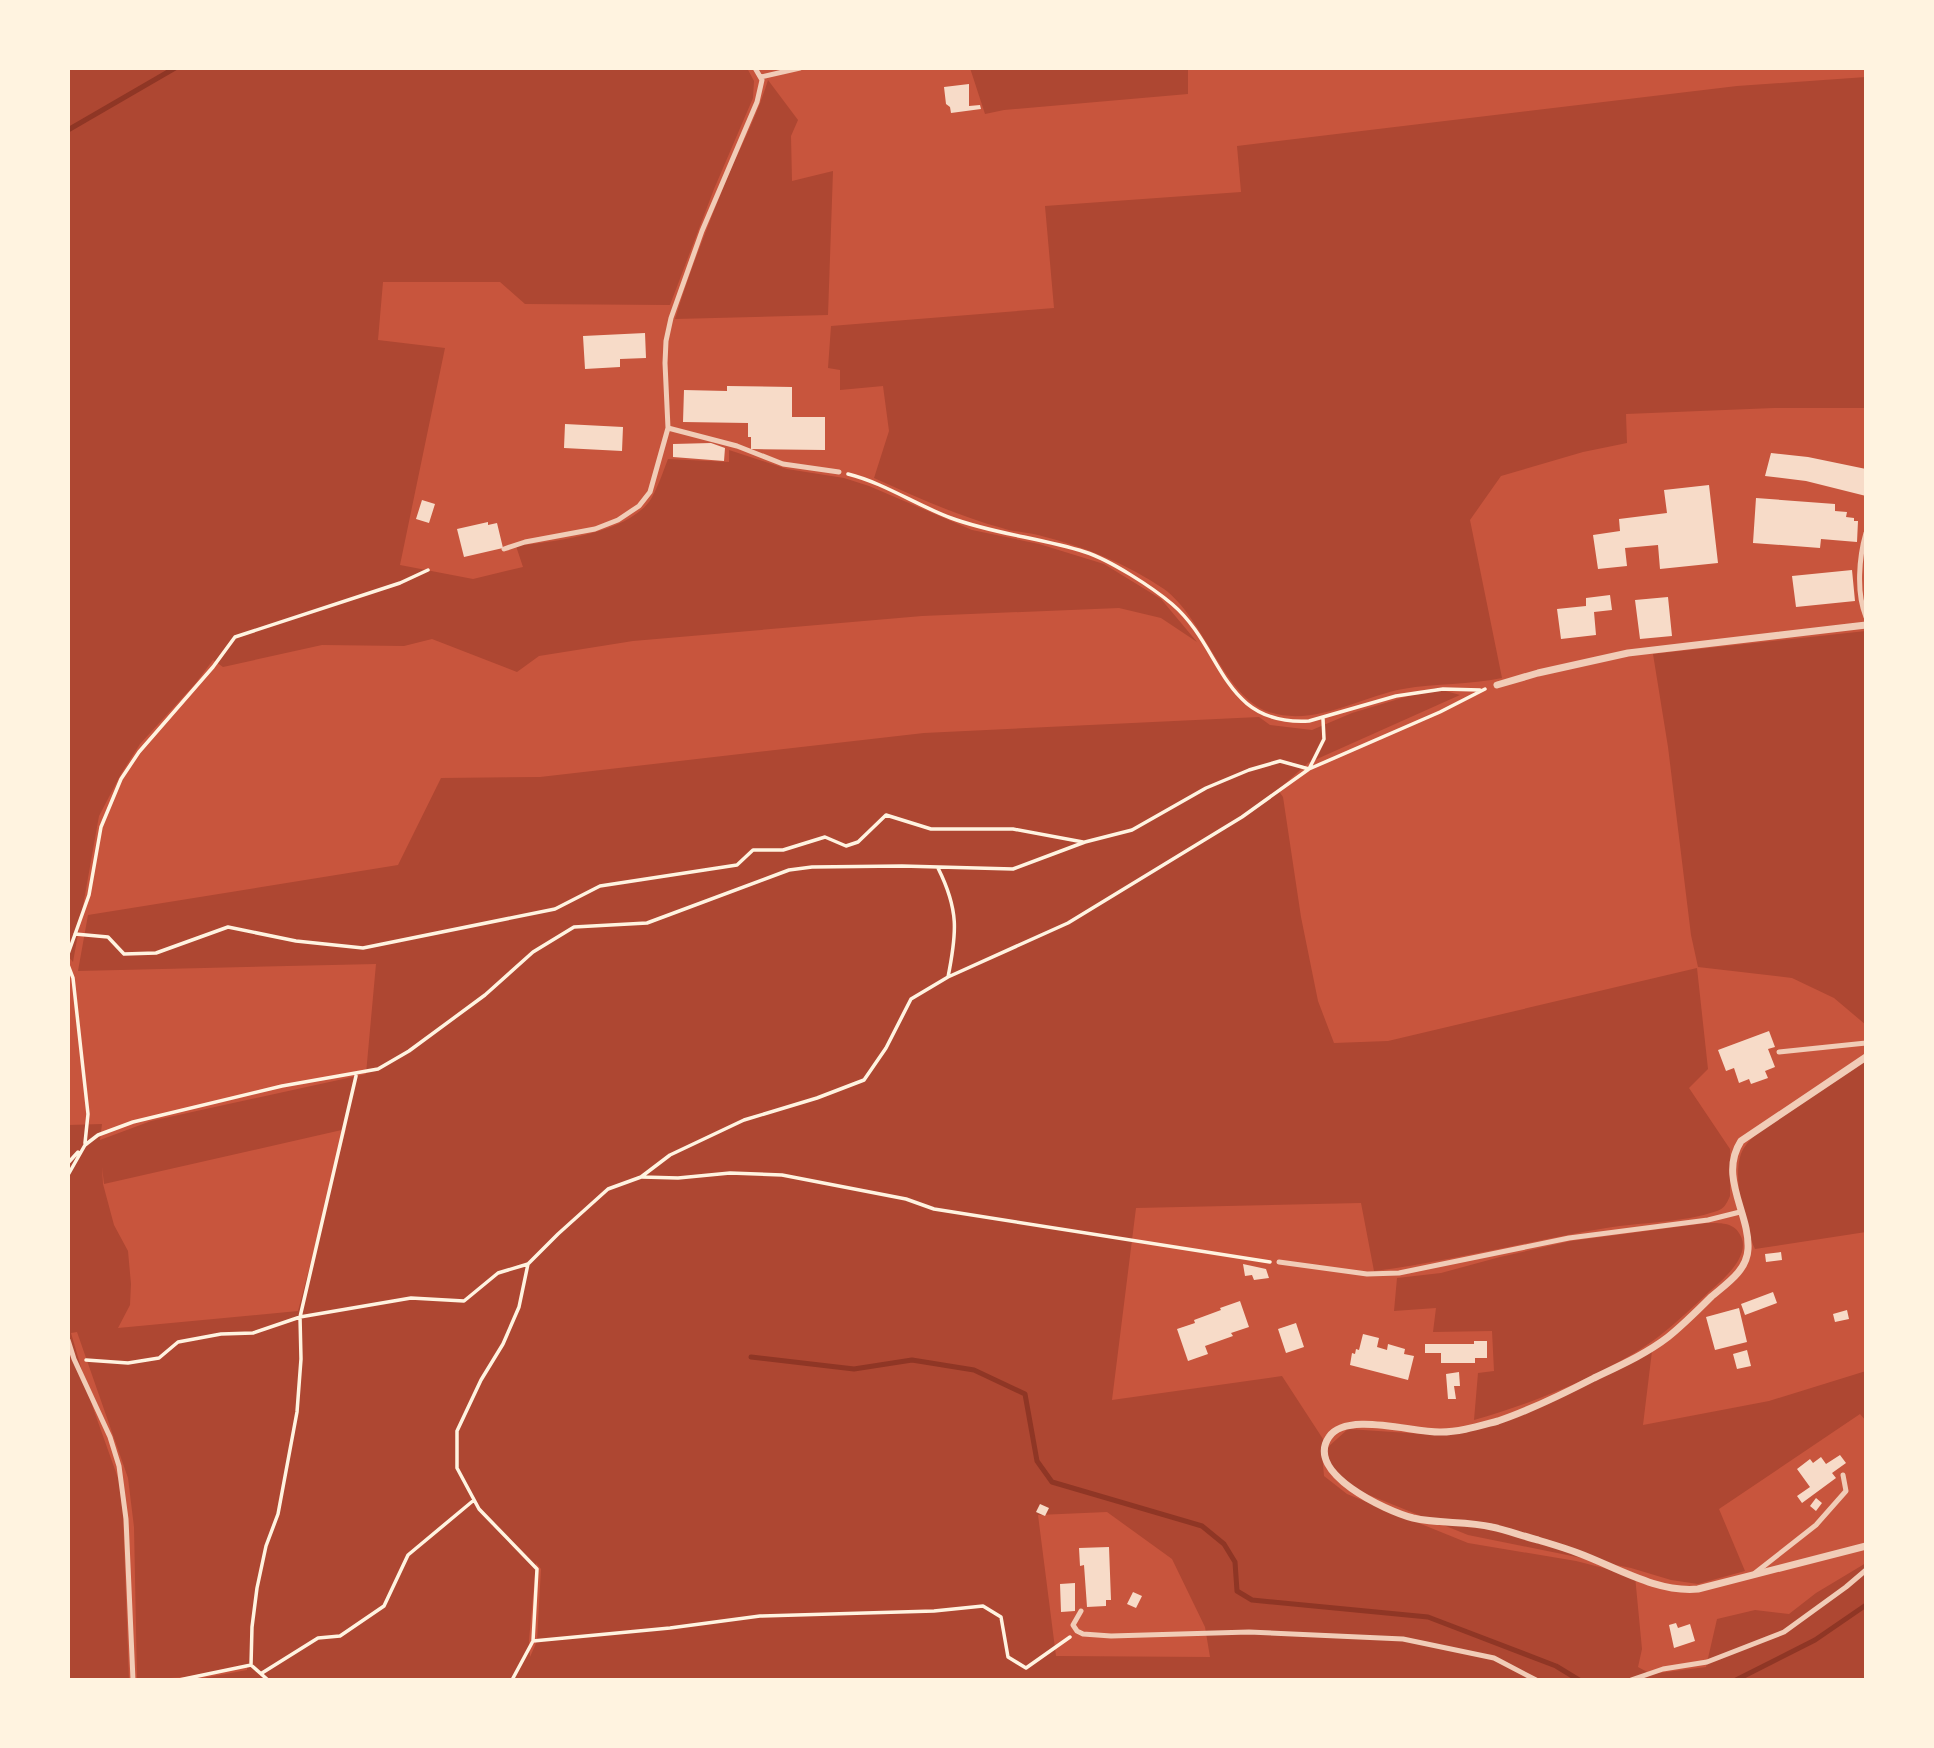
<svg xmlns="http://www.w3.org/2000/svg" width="1934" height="1748" font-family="Georgia,serif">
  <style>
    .green { fill: #ae4732; fill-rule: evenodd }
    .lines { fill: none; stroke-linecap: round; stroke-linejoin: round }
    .stream { stroke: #8f3625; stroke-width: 5 }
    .building { fill: #f7dbc8 }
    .path { stroke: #fff3e0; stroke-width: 3.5 }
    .service { stroke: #f1ccb7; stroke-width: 5 }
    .minor { stroke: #f1ccb7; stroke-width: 7 }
  </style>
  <rect width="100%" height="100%" fill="#c8553d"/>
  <path class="green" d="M68 68H747L754 81 753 98 714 189 670 305 525 304 500 282H383L378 340 445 348 400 565 473 579 523 567 516 546C555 541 628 534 651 499 658 487 663 472 668 459L729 462V450L787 469 844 478 869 486 972 530 1039 544 1104 564 1161 599 1197 642 1161 618 1119 608 922 616 633 641 539 656 517 672 432 639 404 646 322 645 223 667 213 660 195 684 140 744 121 774 99 816 73 962 68 956Z
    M970 68H1188V94L1004 110 985 114Z
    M1866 77V408H1774L1626 414 1627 443 1583 452 1501 476 1470 520 1502 678C1469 685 1436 683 1403 689 1359 697 1315 727 1269 712 1224 697 1204 618 1164 589 1126 563 1083 546 1038 535 1026 532 1014 532 1002 528 958 516 916 497 874 478L889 431 883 386 840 390V370L828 368 831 326 1054 308 1045 206 1241 192 1237 146 1737 86Z
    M768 80 798 120 791 136 792 181 833 171 828 315 675 319C690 270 709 223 728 176 742 144 758 113 768 80Z
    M1866 631V1025L1834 998 1792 978 1698 967 1691 935 1668 747 1653 654Z
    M1435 688 1460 695 1308 763 1278 790 1283 797 1301 917 1318 1001 1334 1043 1388 1041 1697 968 1708 1069 1689 1088 1730 1149V1196C1727 1203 1724 1209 1717 1211 1682 1223 1642 1222 1606 1228 1528 1241 1452 1261 1374 1271L1361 1203 1136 1208 1112 1400 1282 1376 1323 1439 1322 1453 1324 1476 1347 1494 1468 1543 1576 1561 1635 1576 1642 1649 1638 1667 1651 1674 1706 1667 1717 1619 1755 1610 1789 1614 1816 1593 1866 1563V1680H193L247 1670V1665L186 1677 137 1680 134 1527 128 1478 77 1332 71 1333 93 1408 119 1481 123 1516 129 1680H68V1125L102 1124 100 1140 151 1121 366 1074 376 964 78 971 88 915 398 865 441 778 540 777 924 733 1259 717 1270 725 1312 730 1352 713ZM346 1129 298 1311 118 1328 130 1305 131 1284 128 1251 114 1225 103 1184 102 1167 104 1184ZM1107 1512 1172 1559 1205 1627 1210 1657 1056 1656 1038 1515ZM536 1563 541 1569 537 1641 530 1657 529 1640Z
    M1866 1061V1232L1755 1249C1745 1227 1728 1166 1746 1145 1755 1133 1772 1124 1785 1115 1812 1097 1839 1079 1866 1061Z
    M1707 1223C1722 1223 1736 1222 1742 1239 1748 1258 1723 1280 1710 1291 1693 1307 1676 1323 1658 1337 1612 1372 1529 1405 1474 1420L1478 1373 1494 1371 1492 1331 1433 1332 1436 1308 1394 1311 1397 1278 1441 1273 1500 1257 1571 1241Z
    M1652 1351 1643 1425 1769 1401 1866 1371V1421L1860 1414 1719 1509 1745 1571 1698 1584 1671 1580 1631 1568 1468 1535 1347 1486 1329 1472 1328 1447 1348 1429 1438 1435 1501 1421Z"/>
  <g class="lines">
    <path class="stream" d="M68 130 175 68
      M751 1357 854 1369 912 1360 974 1370 1025 1394 1037 1461 1052 1482 1202 1526 1224 1544 1235 1562 1237 1591 1252 1600 1428 1617 1556 1666 1579 1680
      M1736 1680 1815 1640 1866 1605"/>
  </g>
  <path class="building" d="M969 84V106L980 105 981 109 951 113 950 107 946 104 944 87Z
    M645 333 646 358 620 359V367L585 369 583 336Z
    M727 386 792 387V417H825V450L751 449V437H748V423L683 422 684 390 727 391Z
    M565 424 623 427 622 451 564 448Z
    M711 443 725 448 724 461 673 457V444Z
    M1771 453 1808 457 1866 469V496L1806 481 1765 476Z
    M1709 485 1718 563 1660 569 1658 545 1625 548 1627 566 1598 569 1593 535 1620 531 1619 519 1667 513 1664 490Z
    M1756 498 1835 504V511L1847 512 1846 517 1854 518V521H1858L1857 542 1821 539 1820 548 1753 543Z
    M422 500 435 504 429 523 416 519Z
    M488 522V525L497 523 503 548 464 557 457 529Z
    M1852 570 1855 601 1796 607 1792 576Z
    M1610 595 1612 610 1594 612 1596 635 1561 639 1557 609 1586 606V598Z
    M1668 597 1672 636 1640 639 1635 600Z
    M1769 1031 1775 1047 1768 1049 1775 1067 1765 1071 1768 1078 1751 1084 1749 1079 1739 1083 1734 1068 1726 1071 1718 1050Z
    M1781 1252 1782 1260 1766 1262 1765 1254Z
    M1243 1264 1266 1269 1269 1278 1254 1280 1252 1275 1245 1276Z
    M1773 1292 1777 1303 1745 1315 1741 1304Z
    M1240 1301 1249 1327 1231 1333 1233 1336 1205 1346 1208 1354 1188 1361 1177 1329 1195 1323 1194 1320 1221 1310 1220 1308Z
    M1739 1308 1747 1342 1715 1350 1706 1317Z
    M1847 1310 1849 1319 1835 1322 1833 1314Z
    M1296 1323 1304 1347 1286 1353 1278 1329Z
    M1363 1334 1379 1338 1377 1347 1387 1350 1388 1344 1405 1349 1404 1354 1414 1356 1408 1380 1350 1365 1352 1353 1355 1354 1356 1349 1359 1350Z
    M1474 1341H1487V1358H1475V1363H1441V1353H1425V1344H1474Z
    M1747 1350 1751 1366 1737 1369 1733 1354Z
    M1459 1372 1460 1386H1454L1456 1399H1448L1446 1374Z
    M1840 1455 1846 1463 1832 1473 1836 1478 1802 1503 1797 1496 1810 1487 1797 1469 1810 1459 1813 1463 1821 1457 1826 1464Z
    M1816 1498 1822 1503 1816 1511 1810 1506Z
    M1040 1504 1049 1508 1045 1516 1036 1512Z
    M1109 1547 1111 1600H1106V1606L1087 1607 1084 1565 1080 1566 1079 1548Z
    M1075 1583V1611L1061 1612 1060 1584Z
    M1133 1592 1142 1596 1136 1608 1127 1604Z
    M1676 1623 1678 1628 1690 1624 1695 1641 1674 1648 1669 1625Z"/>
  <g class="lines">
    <path class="path" d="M848 474C884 483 916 505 951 518 994 534 1041 538 1085 552 1110 560 1152 587 1172 604 1224 648 1221 726 1309 721L1396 696 1443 689 1480 690
      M1309 769 1324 739 1323 719
      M938 868C959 910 957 932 948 977
      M75 934 108 937 124 954 156 953 228 927 296 941 363 948 555 909 600 886 737 865 753 850H783L825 837 846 846 858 842 886 815 931 829H1013L1083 842
      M68 954 89 895 101 827 121 779 139 752 213 667 235 637 400 583 428 570
      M68 965 73 978 88 1114 85 1143
      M68 1163 78 1152
      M68 1175 85 1145 98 1135 133 1122 282 1086 378 1069 409 1051 485 995 533 952 574 927 647 923 789 870 812 867 902 866 1013 869 1085 842 1132 830 1206 788 1249 770 1280 761 1309 769
      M642 1177 678 1178 730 1173 782 1175 906 1199 934 1209 1270 1262
      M86 1360 128 1363 159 1358 178 1342 221 1334 253 1333 300 1317 411 1298 464 1301 498 1273 528 1264 558 1234 608 1189 641 1177 670 1155 744 1120 817 1098 864 1080 886 1048 911 999 948 977 1068 923 1242 817 1309 769 1440 712 1485 689
      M533 1641 670 1628 760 1616 934 1611 983 1606 1001 1617 1008 1657 1026 1668 1070 1637
      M262 1673 318 1638 340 1636 384 1606 408 1555 474 1500
      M179 1680 251 1665
      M268 1680 251 1665 252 1627 257 1588 266 1546 278 1514 297 1412 301 1359 300 1317 356 1076
      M512 1680 533 1641 537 1569 479 1509 457 1468V1431L481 1380 503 1344 519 1307 528 1264"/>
    <path class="service" d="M761 77 800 68
      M668 428 737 446 783 464 839 472
      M1866 533C1859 557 1856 593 1866 617
      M504 549 525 542 595 529 618 520 639 506 650 492 668 428 665 363 666 341 671 318 702 231 757 102 762 80 755 68
      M1779 1052 1866 1043
      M1279 1262 1367 1274 1399 1273 1569 1238 1708 1220 1740 1212
      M68 1340 74 1359 110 1437 119 1466 126 1519 133 1680
      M1755 1573 1816 1525 1846 1491 1843 1475
      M1081 1611 1073 1625 1077 1631 1083 1634 1111 1636 1249 1632 1403 1639 1494 1658 1536 1680
      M1631 1680 1663 1669 1707 1662 1784 1632 1846 1587 1866 1570"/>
    <path class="minor" d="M1497 685 1538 673 1628 653 1866 625
      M1866 1057 1741 1141C1718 1177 1750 1213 1748 1249 1747 1271 1726 1284 1711 1297 1697 1311 1683 1325 1668 1337 1646 1354 1619 1366 1594 1378 1563 1394 1531 1410 1498 1421 1479 1426 1460 1432 1441 1432 1414 1433 1346 1411 1329 1437 1304 1473 1386 1511 1413 1518 1439 1524 1466 1521 1492 1527 1507 1530 1522 1536 1538 1540 1551 1544 1565 1548 1578 1553 1616 1567 1657 1593 1698 1589L1866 1546"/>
  </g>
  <rect width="1934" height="1748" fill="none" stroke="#fff3e0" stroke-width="140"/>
</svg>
